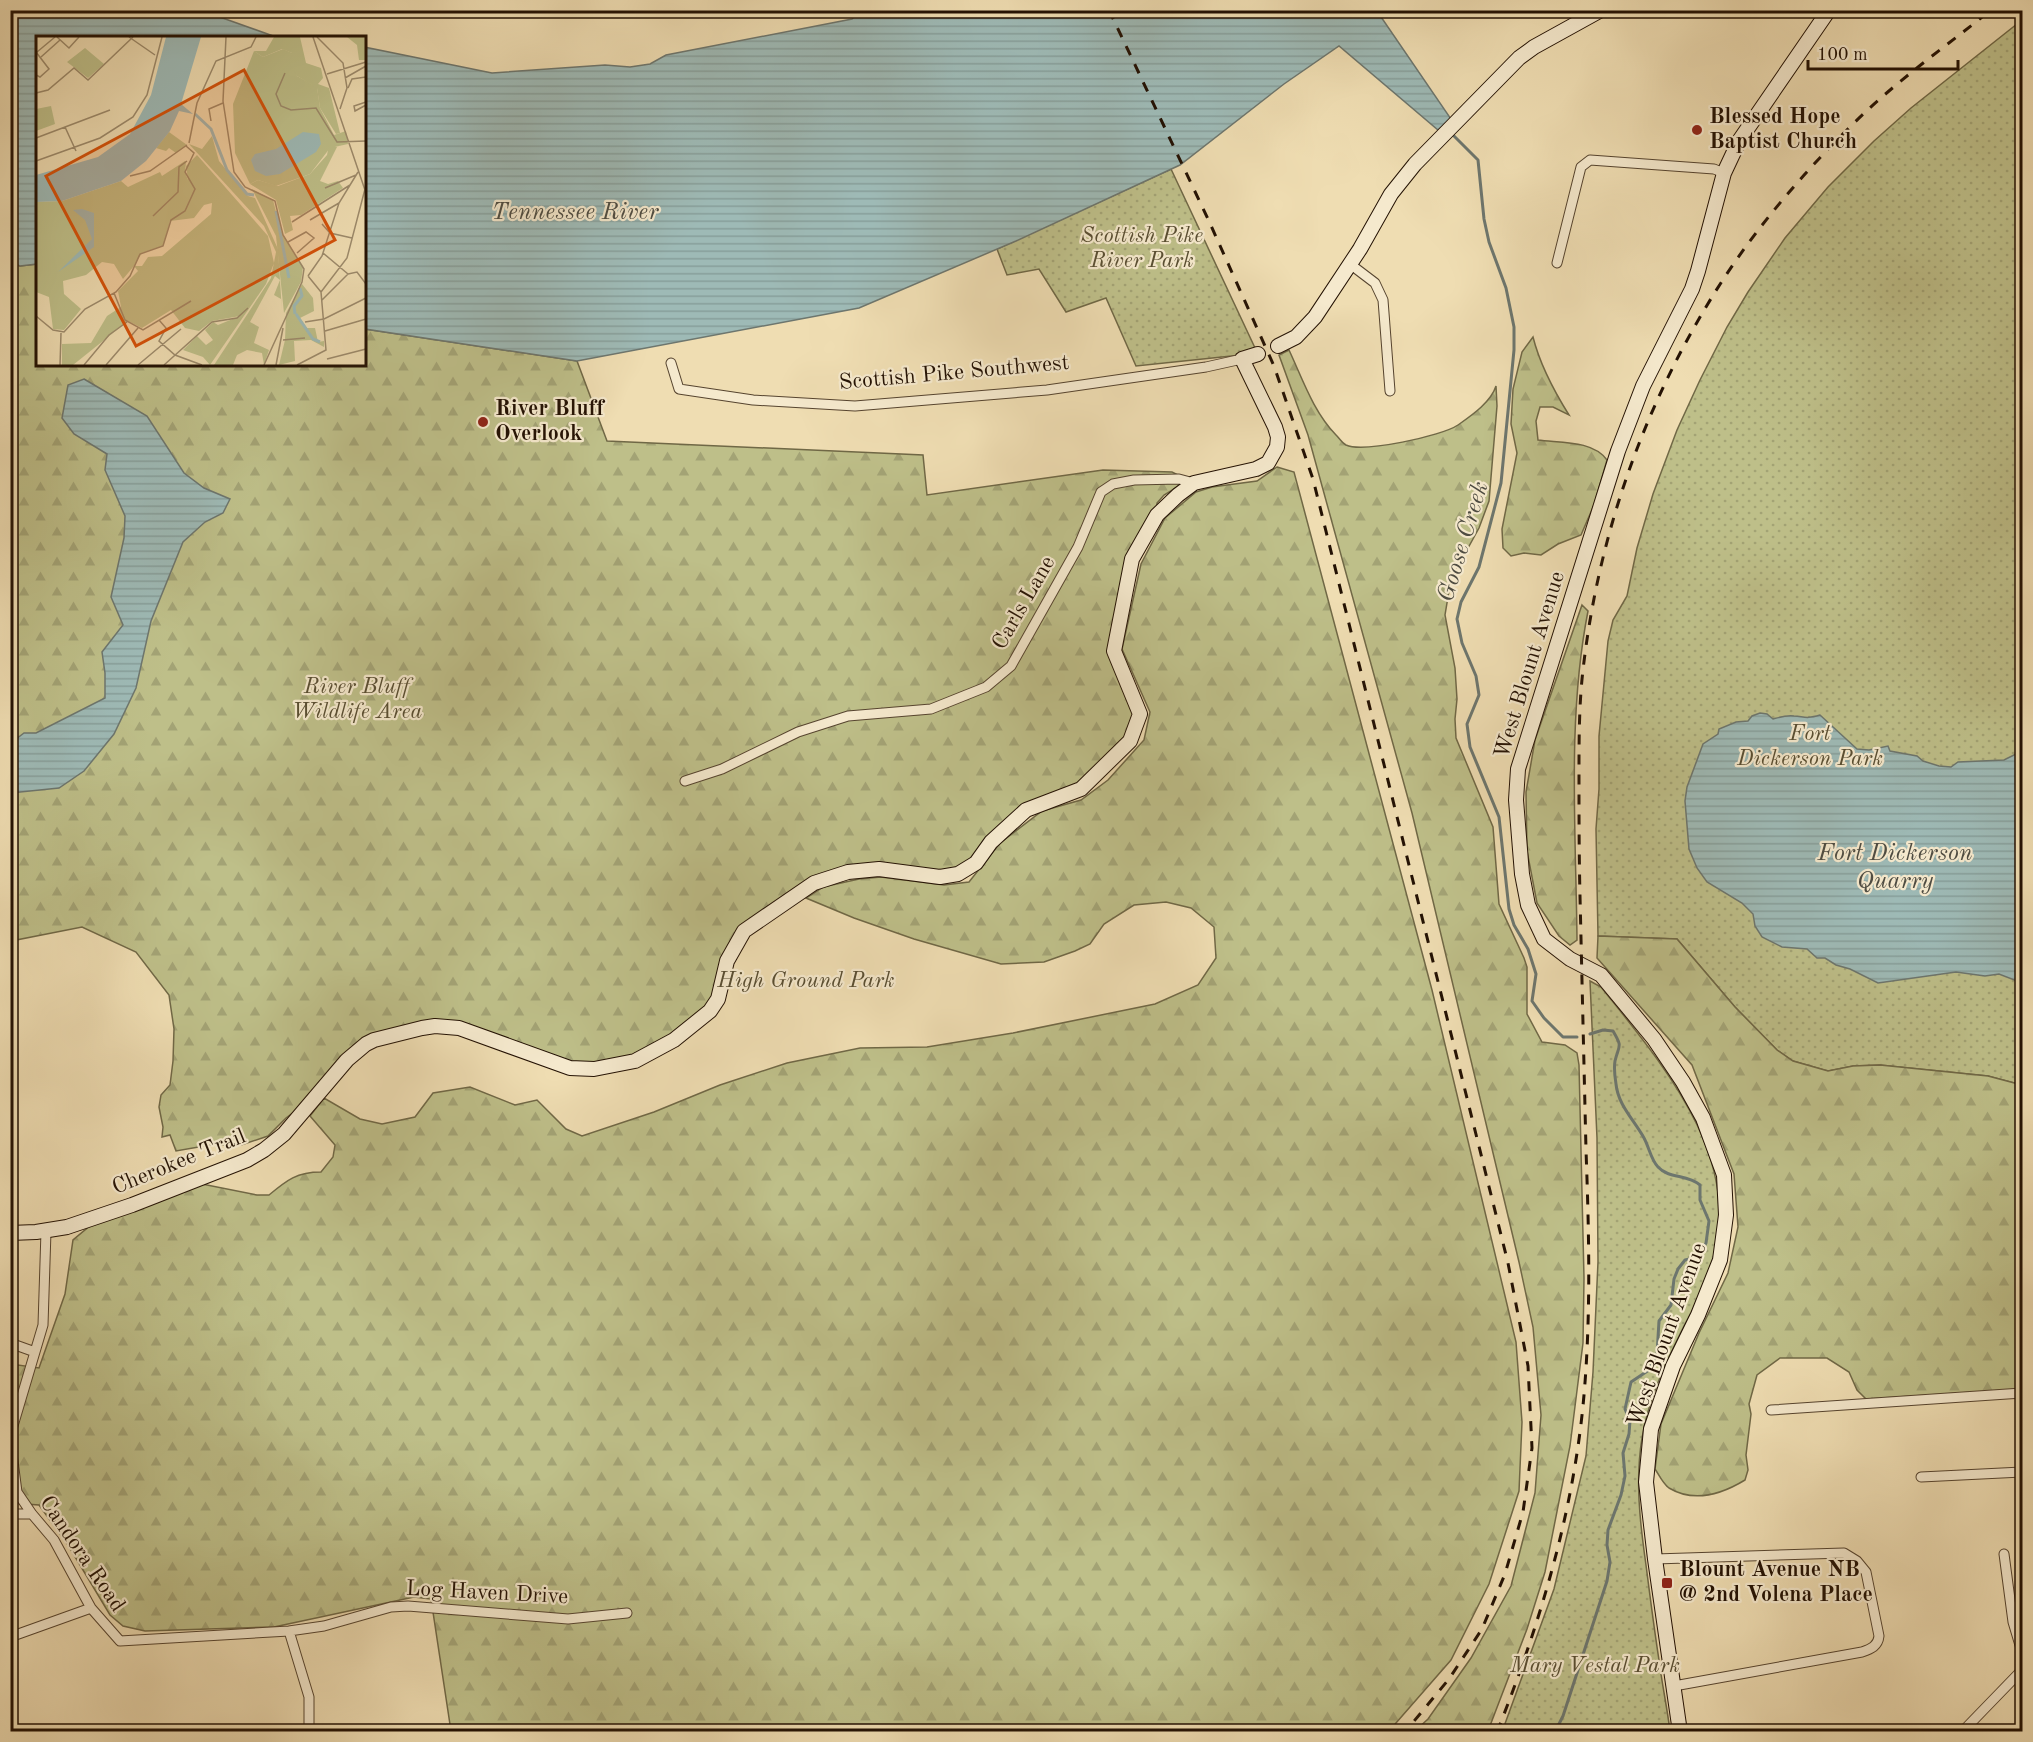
<svg xmlns="http://www.w3.org/2000/svg" width="2033" height="1742" font-family="'Old Standard TT',serif">
  <style>
    .green { fill: url(#green-dots); stroke: #706846; stroke-width: 1.5 }
    .forest { fill: url(#forest-firs); stroke: #706846; stroke-width: 1.5 }
    .water { fill: url(#water-rules); stroke: #6d766e; stroke-width: 1.5 }
    .lines { fill: none; stroke-linecap: round; stroke-linejoin: round }
    .stream { stroke: #6d766e; stroke-width: 3 }
    .street-casing { stroke: #56442f; stroke-width: 11 }
    .secondary-casing { stroke: #231103; stroke-width: 16 }
    .street { stroke: #f5e9cd; stroke-width: 9 }
    .secondary { stroke: #f5e9cd; stroke-width: 14 }
    .rail { stroke: #231103; stroke-width: 3; stroke-dasharray: 10 10; stroke-linecap: butt }
    .poi-dot { fill: #8f2418; stroke: #f5e9cd; stroke-width: 2 }
    .labels { text-anchor: middle; dominant-baseline: central; stroke-width: 4.5; stroke-linejoin: round; paint-order: stroke }
    .poi-label { font-size: 22px; font-weight: bold; fill: #231103; stroke: #f5e9cd; text-anchor: start }
    .park-label { font-size: 22px; font-style: italic; fill: #594e32; stroke: #f5e9cd }
    .street-label { font-size: 22px; fill: #231103; stroke: #f5e9cd }
    .water-label { font-size: 24px; font-style: italic; fill: #4e4c42; stroke: #f5e9cd }
    .inset-river { fill: none; stroke: #9ebab6; stroke-width: 3 }
    .inset-road { fill: none; stroke: #9d8b6c; stroke-width: 1.5 }
    .view { fill: #d4520b; fill-opacity: 0.15; stroke: #d4520b; stroke-width: 3 }
    .inset-edge { fill: none; stroke: #231103; stroke-width: 3 }
  </style>
  <defs>
    <pattern id="green-dots" width="8" height="8" patternUnits="userSpaceOnUse" patternTransform="scale(1.5)"><rect width="8" height="8" fill="#bebf89"/><path d="M2 2h.1M6 6h.1" fill="none" stroke="#a3a375" stroke-width="1.8" stroke-linecap="round"/></pattern>
    <pattern id="forest-firs" width="22" height="20" patternUnits="userSpaceOnUse" patternTransform="scale(1.5)"><rect width="22" height="20" fill="#bebf89"/><path d="M5 1l3.5 6h-7zM16 11l3.5 6h-7z" fill="#a3a375"/></pattern>
    <pattern id="water-rules" width="6" height="5" patternUnits="userSpaceOnUse" patternTransform="scale(1.5)"><rect width="6" height="5" fill="#9ebab6"/><path d="M0 2.5h6" fill="none" stroke="#889f9b"/></pattern>
  </defs>
  <rect width="100%" height="100%" fill="#efddb2"/>
  <filter id="stains"><feTurbulence type="fractalNoise" baseFrequency=".00333" numOctaves="4"/><feColorMatrix values="0 0 0 0 .2 0 0 0 0 .09 0 0 0 0 .02 0 0 0 .5 -.17"/></filter>
  <radialGradient id="worn" r=".72"><stop offset=".6" stop-color="#630" stop-opacity="0"/><stop offset="1" stop-color="#630" stop-opacity=".3"/></radialGradient>
  <path class="green" d="M2022 20V1085L1988 1076 1880 1065 1853 1066 1828 1071 1793 1061 1777 1050 1735 1007 1677 939 1598 936 1596 829 1599 789V736L1608 641 1613 620 1627 596 1637 548 1653 494 1677 430 1700 380 1727 327 1748 292 1785 238 1828 187 1874 141 1911 108Z
    M1171 169 1256 350 1241 355 1136 366 1106 298 1066 312 1039 269 1007 275 997 249Z
    M1590 981 1601 987C1664 1066 1747 1160 1711 1270 1704 1290 1693 1309 1683 1328 1666 1362 1648 1400 1642 1438 1635 1480 1640 1523 1646 1565 1650 1596 1654 1628 1659 1660 1662 1684 1667 1707 1670 1731L1502 1732 1554 1589 1586 1456 1593 1372 1598 1262 1597 1138Z"/>
  <path class="forest" d="M10 262 20 266 37 264 38 364H364L365 329 577 361 607 441 923 455 927 495 1103 470 1172 472 1184 478V483L1164 495 1157 503V515L1140 547 1114 651 1140 714 1135 732 1081 789 1049 800 958 874 879 869 814 883 744 931 718 999 674 1040 594 1069 459 1028 374 1040 318 1094 286 1118 268 1136 241 1145H210L176 1151 170 1135 162 1137 163 1127 159 1107 161 1095 170 1085 173 1061 174 1029 169 995 136 952 82 927 11 941Z
    M1533 337C1540 365 1554 391 1569 415L1553 407H1540L1536 421 1538 440C1559 443 1593 440 1607 460L1594 505 1581 535 1558 544 1541 555 1524 553 1511 556 1503 548 1502 529 1517 453 1511 424 1513 389 1522 352Z
    M1289 350C1303 380 1313 411 1336 435 1339 438 1342 443 1346 445 1363 453 1442 436 1458 425 1472 415 1491 402 1496 386L1497 406 1489 501 1479 528 1451 579 1445 615 1455 668 1457 699 1455 719 1456 738 1493 827 1499 904 1524 958 1527 967V1014L1542 1042 1565 1045 1577 1053 1579 1065 1584 1278 1583 1343 1570 1446 1545 1572 1527 1629 1488 1731H1415L1428 1719 1471 1658 1511 1586 1535 1493 1541 1415 1533 1327 1519 1262 1412 813 1308 435 1279 355Z
    M1277 467 1294 472 1432 990 1516 1342 1522 1422 1519 1491 1489 1584 1451 1660 1389 1731H451L431 1599 414 1597 274 1627 145 1631 123 1626 110 1615 68 1545 39 1505 11 1503V1364L39 1368 65 1294 73 1240 91 1225 202 1184 257 1195H269C287 1180 297 1172 321 1172L333 1157 335 1145 310 1116 324 1098 360 1119 382 1124 415 1117 433 1093 470 1087 515 1105 537 1100 566 1129 582 1136 654 1112 720 1085 787 1063 860 1048 927 1047 1013 1033 1155 1004 1198 985 1216 958 1214 927 1191 908 1166 902 1134 905 1104 924 1090 944 1075 951 1044 962 1001 964 914 939 854 918 806 898 823 887 859 879 881 877 944 885 969 882 1000 843 1042 811 1081 800 1108 780 1144 740 1150 712 1122 649 1141 564 1165 518 1196 492 1212 487 1257 481Z
    M1582 605 1588 611C1567 718 1576 831 1577 940L1570 945 1559 936 1537 903 1527 851 1526 792 1535 740Z
    M1598 936 1677 939 1735 1007 1777 1050 1793 1061 1828 1071 1853 1066 1880 1065 1988 1076 2022 1085V1389L1866 1399 1857 1390 1849 1372 1827 1358H1780L1757 1375 1749 1404 1751 1414 1746 1455 1748 1470 1745 1480C1722 1494 1694 1503 1669 1488 1663 1484 1659 1475 1655 1469L1661 1424 1699 1333 1728 1273 1738 1227 1734 1174 1692 1065 1597 958Z"/>
  <path class="water" d="M11 10 184 11 217 16 276 37 38 38 37 264 20 266 10 262Z
    M860 11H1377L1451 119 1438 130 1339 46 1284 84 1180 165 1016 241 859 308 577 361 365 329 364 47 492 73 605 65 630 67 650 64 666 55 852 19Z
    M84 379 147 416 184 473 204 488 230 499 223 513 205 522 183 542 151 621 136 688 114 734 84 771 59 788 11 793V743L24 733H36L105 698V673L102 652 123 625 111 597 124 538 125 516 105 470 107 454 74 434 62 418 68 385Z
    M1760 713 1767 714 1773 719C1780 717 1786 715 1794 716 1806 717 1806 719 1820 715L1857 749 1869 750 1888 746 1890 751 1917 756 1923 761 1939 766 1951 767 1958 762 2004 760 2022 751V983L1999 974 1985 976 1956 972 1878 983 1850 969 1836 965 1825 958H1817L1807 949 1782 947 1762 937 1755 926 1753 914 1742 903 1707 882 1697 868 1689 849 1685 801 1687 787 1703 744 1718 734 1719 729 1736 722 1748 721 1752 716Z"/>
  <g class="lines">
    <path class="stream" d="M1454 136 1478 160 1484 219 1489 242 1506 288 1514 327V350L1501 483 1479 567 1461 602 1457 619 1462 643 1476 676 1479 695 1467 724 1470 747 1499 817 1509 909 1514 925 1528 949 1536 974 1532 1001 1544 1018 1563 1037H1577
      M1590 1034 1603 1030 1613 1031C1623 1048 1619 1044 1615 1061 1614 1067 1615 1078 1616 1084 1618 1105 1634 1120 1644 1138 1649 1147 1651 1160 1658 1167 1669 1179 1687 1174 1700 1185V1200L1709 1221 1706 1243 1702 1250
      M1555 1732 1563 1716 1607 1581 1610 1562 1607 1545 1608 1530 1621 1495 1625 1476 1623 1453 1629 1434 1630 1421 1625 1409 1631 1382 1649 1370 1657 1354 1659 1321 1671 1305 1674 1279 1678 1269 1685 1260 1694 1258"/>
    <g class="street-casing">
      <path id="street" d="M1557 263 1581 167 1590 160 1714 169 1724 173
        M1350 264 1375 283 1383 300 1390 391
        M671 363 679 389 753 400 855 406 1047 390 1206 367 1242 359
        M685 781 722 769 798 732 848 716 931 709 986 687 1011 666 1078 547 1101 492 1113 484 1134 480 1179 479 1194 483
        M10 1343 35 1352
        M1771 1410 2022 1393
        M10 1436 43 1325 46 1231
        M10 1438 17 1492 32 1514 54 1540 91 1608 120 1641 289 1631 324 1626 391 1607 408 1606 568 1619 627 1613
        M1921 1477 2022 1472
        M10 1514H32
        M2004 1554 2013 1622 2022 1652
        M1655 1559 1844 1553 1857 1561 1866 1572 1879 1636C1878 1646 1871 1649 1862 1652L1674 1686
        M289 1631 309 1697V1729L299 1732
        M10 1637 91 1608
        M1962 1732 2022 1670"/>
    </g>
    <g class="secondary-casing">
      <path id="secondary" d="M1278 346 1296 337 1315 317 1360 249 1391 194 1415 164 1519 58 1534 47 1601 10
        M10 1233 36 1232 67 1227 132 1205 247 1160 264 1150 284 1134 347 1060 366 1044 374 1040 422 1028 435 1026 459 1028 570 1068 594 1069 635 1061 674 1040 710 1011 718 999 727 961 744 931 814 883 848 872 879 869 940 877 958 874 976 863 991 842 1026 810 1081 789 1130 741 1140 714 1114 651 1132 559 1157 515 1178 495 1194 483 1256 469 1268 463 1277 447 1278 437 1275 427 1242 359 1258 354
        M1680 1732 1655 1559 1646 1482 1651 1429 1673 1366 1698 1315 1720 1260 1726 1215 1724 1175 1703 1118 1683 1082 1654 1039 1601 975 1570 959 1544 939 1528 905 1522 874 1516 800 1518 769 1618 451 1643 386 1692 289 1698 271 1724 173 1739 141 1829 10"/>
    </g>
    <use href="#street" class="street"/>
    <use href="#secondary" class="secondary"/>
    <path class="rail" d="M1109 10 1208 219 1274 366 1313 479 1508 1263 1528 1366 1532 1448 1523 1512 1505 1574 1482 1629 1449 1679 1405 1732
      M1497 1732C1540 1624 1574 1511 1584 1395 1591 1314 1589 1232 1586 1150 1584 1066 1582 981 1580 896 1579 855 1579 814 1579 774 1579 739 1579 704 1583 670 1599 529 1648 394 1726 275 1762 221 1806 170 1853 124 1895 82 1945 47 1991 10"/>
  </g>
  <g class="poi-dot">
    <circle cx="1697" cy="130" r="6"/>
    <circle cx="483" cy="422" r="6"/>
    <rect x="1661" y="1577" width="12" height="12" rx="3"/>
  </g>
  <g class="labels">
    <g class="poi-label">
      <text x="1709" y="117">Blessed Hope<tspan x="1709" dy="25">Baptist Church</tspan></text>
      <text x="495" y="409">River Bluff<tspan x="495" dy="25">Overlook</tspan></text>
      <text x="1679" y="1570">Blount Avenue NB<tspan x="1679" dy="25">@ 2nd Volena Place</tspan></text>
    </g>
    <g class="park-label">
      <text x="1142" y="236">Scottish Pike<tspan x="1142" dy="25">River Park</tspan></text>
      <text x="357" y="687">River Bluff<tspan x="357" dy="25">Wildlife Area</tspan></text>
      <text x="1810" y="734">Fort<tspan x="1810" dy="25">Dickerson Park</tspan></text>
      <text x="806" y="981">High Ground Park</text>
      <text x="1595" y="1666">Mary Vestal Park</text>
    </g>
    <g class="street-label">
      <text transform="translate(954 373) rotate(-5)">Scottish Pike Southwest</text>
      <text transform="translate(1024 603) rotate(-60)">Carls Lane</text>
      <text transform="translate(1530 665) rotate(-73)">West Blount Avenue</text>
      <text transform="translate(179 1162) rotate(-22)">Cherokee Trail</text>
      <text transform="translate(1667 1335) rotate(-70)">West Blount Avenue</text>
      <text transform="translate(82 1554) rotate(56)">Candora Road</text>
      <text transform="translate(487 1593) rotate(3)">Log Haven Drive</text>
    </g>
    <g class="water-label">
      <text x="575" y="213">Tennessee River</text>
      <text transform="translate(1464 542) rotate(-73)">Goose Creek</text>
      <text x="1895" y="854">Fort Dickerson<tspan x="1895" dy="28">Quarry</tspan></text>
    </g>
  </g>
  <g transform="translate(36 36)">
    <rect width="330" height="330" fill="#efddb2"/>
    <path d="M247 13 256 17 261 40 281 51 284 72 298 99 310 95 312 108 294 112 274 138 240 150 222 144 214 148 199 117 197 68 218 15 227 21ZM133 96 151 109 140 117 133 112 130 115 120 112ZM216 153 237 164 245 195 267 231 265 246 248 277 240 200ZM266 248 277 262 278 275 264 282 271 292H279L282 306 288 305V311L275 304 258 305 259 325 243 329 249 304 250 277Z" fill="#bebf89"/>
    <path d="M238 1H264L270 27 285 32 287 42 282 48 293 52 304 97 300 98 284 72 281 52 261 40 253 27 256 17 246 13 227 21 218 15H230ZM311 1H330V24H323L321 9ZM176 100 183 125 212 160 219 162 242 213 246 276 245 263 238 259 244 244 239 240 214 286 223 291 218 307 233 314 228 329 226 317 211 314 201 319 197 329H178L235 242 240 216 228 190 153 108 166 113ZM293 109 301 111 284 145 292 148 302 145 307 152 265 179 254 180 257 194 249 198 240 164 214 148 222 144 242 150 274 138 291 119ZM161 119 232 200 238 227 230 248 174 329 167 321 147 314 161 300 170 309 177 304 169 294 177 286 182 289 204 280 176 285 163 295 149 292 135 274 106 292 92 285 37 329H26V308L55 307 71 280 85 271 82 255 102 235 98 230 87 243 78 228 66 226 50 239 27 245 28 258 45 273 28 294 17 293 13 261 0 256V166L26 165 85 145 92 151 124 136 126 140 149 125 150 126 149 136 152 144 150 130ZM176 167 175 178 126 220 112 221 106 230H98L106 217 127 210 134 185 158 182 168 169Z" fill="#bebf89" fill-rule="evenodd"/>
    <path d="M49 12 68 28 52 42 31 26ZM15 70 19 88 0 95V73Z" fill="#bebf89"/>
    <path d="M130 1H165L145 68 157 78 143 75 134 95 110 125 85 145 26 165 0 166V139L62 121 94 98 115 59ZM267 96 283 98 285 108 280 116 244 138 230 140 219 135 215 124 219 118 240 113ZM46 173 58 177V211L22 236 56 203 49 184 37 174Z" fill="#9ebab6"/>
    <path class="inset-river" d="M159 78 175 93 191 134 211 158 218 159M240 175 253 242M259 278 258 270 266 260 264 252M260 278 277 303 284 306"/>
    <path class="inset-road" d="M21 1 33 12 43 1M93 1 119 19M190 1 187 65 198 136 209 151 239 165 247 199 268 233 266 246 228 329M277 1 330 157M281 1 307 27 311 52 304 73M1 16 19 1M5 21 24 4M249 37 240 58 245 70 255 74 280 72 301 106 330 105M291 38 330 26M0 39 4 41 13 33 0 16M309 42 330 30M312 52 316 43 330 41M0 57 12 54 38 32 52 44 97 1M330 66 318 70 319 75 330 69M175 85 173 73 187 67M29 91 40 115M0 102 74 74M153 107 161 67 180 25 215 11 220 1M0 125 64 102 97 81 111 59 126 1M94 140 114 135 151 109M289 152 320 139M117 180 142 156 143 131 151 125M274 184 303 167M256 186 314 149M286 188 294 197 316 202M252 206 270 196 278 202 261 217M287 217 312 238M312 238 321 236 330 248M272 240 286 220 303 167 322 136M272 240 285 256M78 257 89 284 107 294 155 265M286 264 312 238M0 280 17 294 28 296 49 273 80 256 94 240 104 218 127 210 135 184 149 175 159 153 149 136 158 117 150 110M123 284 130 292 123 305 139 319 166 329M269 286 288 283 330 262M289 295 330 283M247 304 269 302M291 323 330 313M24 329 25 297M48 329 73 299 91 286M70 329 102 292M102 329 145 293M128 329 176 286 201 282 212 272M240 329 247 292M261 329 290 314 285 256 311 222 329 153"/>
    <path class="view" d="M208 34 299 204 100 310 10 140Z"/>
    <rect width="330" height="330" class="inset-edge"/>
  </g>
  <rect width="2033" height="1742" fill="none" stroke="#efddb2" stroke-width="36"/>
  <rect x="12" y="12" width="2009" height="1718" fill="none" stroke="#231103" stroke-width="3"/>
  <rect x="18" y="18" width="1997" height="1706" fill="none" stroke="#231103" stroke-width="1.5"/>
  <path d="M1808 60v9h150v-9" fill="none" stroke="#231103" stroke-width="3"/>
  <text x="1817" y="60" font-size="18" fill="#231103" stroke="#f5e9cd" stroke-width="4.5" paint-order="stroke">100 m</text>
  <rect width="100%" height="100%" filter="url(#stains)"/>
  <rect width="100%" height="100%" fill="url(#worn)"/>
</svg>
